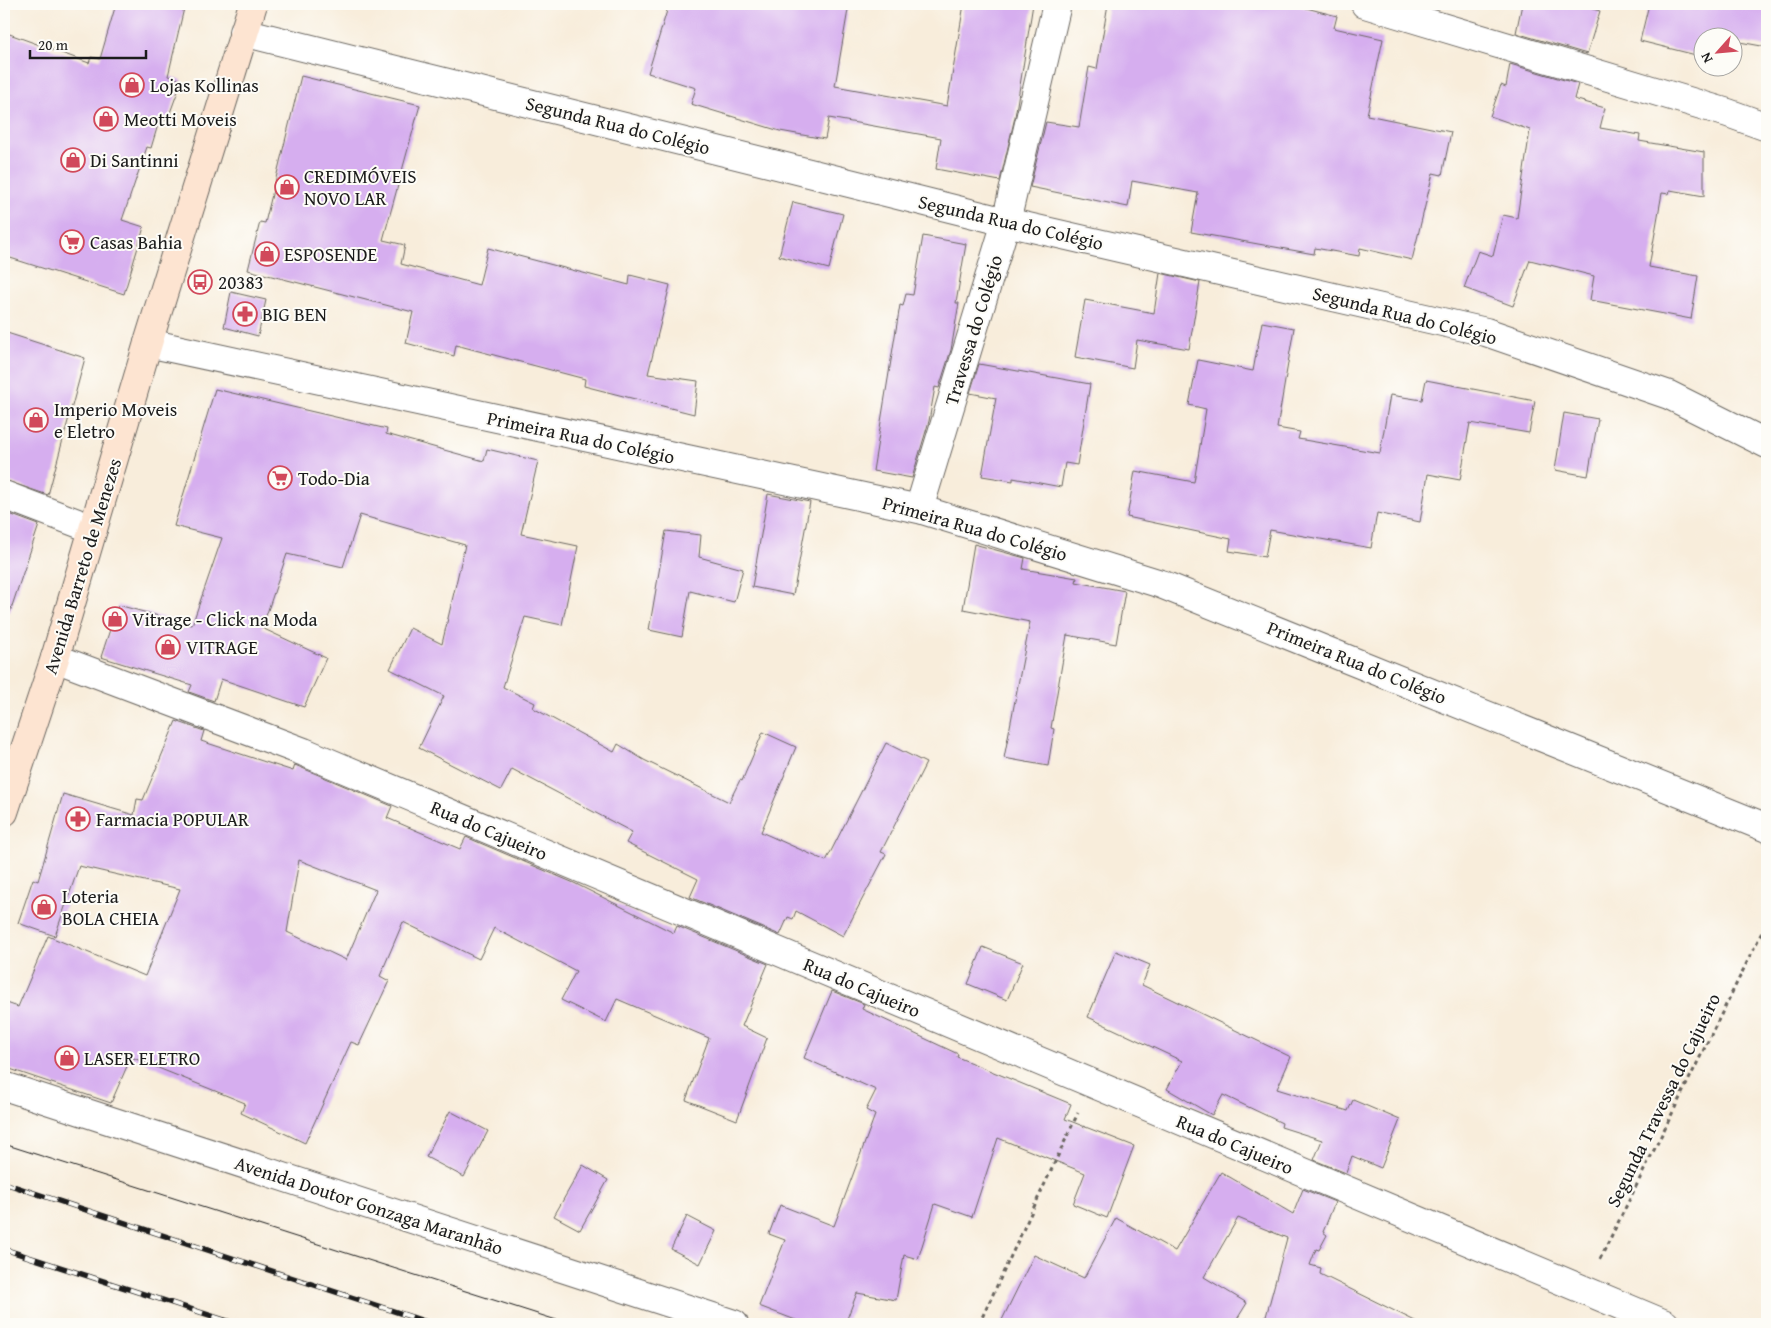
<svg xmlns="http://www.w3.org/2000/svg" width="1771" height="1328" font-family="'Gentium Book Plus',serif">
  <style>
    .building { fill: #d6aeef; fill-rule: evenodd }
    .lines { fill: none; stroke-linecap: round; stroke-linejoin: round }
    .street-casing { stroke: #69655f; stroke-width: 30 }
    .secondary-casing { stroke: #69655f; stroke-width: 30 }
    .path { stroke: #69655f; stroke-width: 3; stroke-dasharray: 4 4; stroke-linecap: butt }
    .street { stroke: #fff; stroke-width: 28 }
    .secondary { stroke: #fde4d1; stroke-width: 28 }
    .tram { stroke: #1c1c1c; stroke-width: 1 }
    .rail-casing { stroke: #1c1c1c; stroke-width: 5.5 }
    .rail { stroke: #fdfcf7; stroke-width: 4; stroke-dasharray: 11; stroke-linecap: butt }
    .labels { text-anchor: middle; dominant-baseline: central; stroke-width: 4; stroke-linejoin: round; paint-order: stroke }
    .poi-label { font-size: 19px; fill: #1c1c1c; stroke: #fdfcf7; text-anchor: start }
    .street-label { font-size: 19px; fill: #1c1c1c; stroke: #fdfcf7 }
  </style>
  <rect width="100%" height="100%" fill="#fdfcf7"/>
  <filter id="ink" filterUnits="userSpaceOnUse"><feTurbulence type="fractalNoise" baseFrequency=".02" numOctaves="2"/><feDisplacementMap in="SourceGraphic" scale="10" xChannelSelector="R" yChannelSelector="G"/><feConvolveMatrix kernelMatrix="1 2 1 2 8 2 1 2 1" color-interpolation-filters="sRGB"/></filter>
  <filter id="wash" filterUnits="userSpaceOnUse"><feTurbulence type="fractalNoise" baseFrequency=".0096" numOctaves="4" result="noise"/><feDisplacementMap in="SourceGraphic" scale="20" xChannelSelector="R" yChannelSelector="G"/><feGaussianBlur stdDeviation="1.12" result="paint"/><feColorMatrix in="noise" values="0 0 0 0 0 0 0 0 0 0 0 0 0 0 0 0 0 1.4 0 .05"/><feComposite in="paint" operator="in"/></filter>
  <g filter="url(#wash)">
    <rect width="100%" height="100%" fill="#f8eddb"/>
    <g id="blocks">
      <path class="building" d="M116 4H185L168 76 182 80 167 121 160 118 151 148 147 147 122 220 144 227 124 294 4 256V32L89 63 91 57 100 59Z
        M669 4H849L835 86 947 106 964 4H1033L1015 117 1000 181 936 169 941 138 829 118 825 139 780 131 691 104 696 88 648 73Z
        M1108 4H1291L1337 16 1334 28 1383 39 1367 115 1451 132 1442 175 1433 173 1412 260 1360 248 1359 256 1315 248 1314 254 1191 232 1198 193 1132 181 1128 207 1030 187 1046 122 1079 127 1089 67 1097 69Z
        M1522 4H1575L1600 11 1587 54 1516 33Z
        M1649 4H1767V47L1734 41V38L1704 36V57L1640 41Z
        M1510 64 1578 84 1574 99 1605 108 1600 128 1640 135 1639 141 1704 152V196L1670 190 1669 194 1662 193 1649 267 1698 276 1691 319 1590 300 1594 276 1530 260 1513 306 1464 288 1478 251 1493 256 1503 215 1517 218 1530 130 1490 116 1501 85 1506 87Z
        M301 76 420 105 383 240 405 245 401 264 479 285 488 248 629 285 630 275 670 285 648 374 698 381 694 414 584 386 585 379 456 345 454 356 406 343 413 312 248 270 260 222 265 223Z
        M793 202 843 214 829 269 779 256Z
        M923 236 966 244 956 303H959L951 350 939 388 935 387 929 421 912 478 873 471 900 305 903 306 906 294 913 295Z
        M1160 273 1200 282 1189 349 1137 340 1133 368 1075 357 1085 300 1154 313Z
        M231 292 266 300 258 336 224 327Z
        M1262 322 1294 328 1277 428 1300 432 1298 439 1380 453 1390 395 1422 400 1426 380 1535 401 1529 433 1470 423 1460 480 1428 474 1420 522 1377 513 1371 548 1270 530 1265 557 1229 551 1231 539 1127 517 1135 471 1194 482 1206 409 1189 405 1198 360 1253 371Z
        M4 332 85 358 48 495 4 480Z
        M979 364 1090 384 1077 465 1065 463 1061 487 1013 478V481L982 476 996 398 970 393Z
        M215 389 387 429 386 434 484 461 487 449 538 461 521 534 578 546 562 625 525 617 503 687 535 703 533 708 614 752 618 744 644 760 729 802 740 780 742 781 763 732 796 747 761 832 826 861 886 743 926 763 881 852 886 854 843 936 796 911 793 919 788 917 780 935 690 897 698 879 626 843 632 832 512 769 501 790 419 748 444 696 390 669 410 628 442 644 465 545 360 515 343 567 287 554 262 628 326 658 304 707 221 679 214 701 189 692 192 685 101 657 118 605 192 625 222 538 174 526Z
        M1564 413 1598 419 1588 476 1555 470Z
        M768 494 810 502 793 595 752 587Z
        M4 512 39 525 10 612 4 611Z
        M666 531 701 535 699 557 743 569 734 602 690 591 682 637 649 630Z
        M974 544 1025 558 1023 569 1077 578 1076 582 1125 591 1116 644 1067 635 1051 728 1054 729 1048 766 1004 758 1030 622 963 609Z
        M176 721 204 731 201 741 293 771 295 765 392 806 387 818 460 849 466 837 574 883 674 933 677 926 768 964 742 1026 767 1038 737 1120 686 1100 709 1038 617 999 606 1022 561 1000 576 971 494 928 479 959 403 922 380 976 389 981 359 1045 351 1042 305 1143 241 1113 245 1103 131 1057 111 1103 4 1067V1002L18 1007 48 936 145 976 180 889 79 866 55 936 18 923 33 879 38 881 63 794 134 815 137 799 143 800ZM299 860 376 890 346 960 287 932Z
        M983 947 1023 963 1007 1000 968 984Z
        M1116 951 1150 965 1142 985 1291 1057 1277 1089 1348 1111 1353 1100 1400 1120 1381 1168 1352 1156 1346 1173 1314 1160 1322 1140 1281 1127 1282 1123 1223 1095 1212 1115 1167 1089 1182 1061 1088 1017Z
        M832 991 864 1004 862 1009 958 1054 957 1057 1071 1104 1065 1119 1134 1146 1107 1218 1073 1204 1085 1173 998 1138 972 1217 935 1204 918 1259 904 1255 896 1300 857 1293 845 1324H806L759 1306 785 1240 769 1234 780 1205 834 1226 875 1115 866 1110 876 1090 804 1058Z
        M450 1111 488 1131 464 1177 426 1157Z
        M583 1165 608 1180 580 1230 554 1216Z
        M1221 1172 1293 1214 1303 1189 1335 1202 1323 1232 1327 1235 1319 1250 1316 1249 1310 1265 1321 1268 1320 1274 1421 1324H1264L1287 1238 1238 1218 1204 1277 1247 1303 1234 1324H1000L1034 1255 1084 1278 1116 1218 1175 1251Z
        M687 1216 716 1231 700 1264 671 1249Z"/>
    </g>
  </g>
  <g filter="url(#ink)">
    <use href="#blocks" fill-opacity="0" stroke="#69655f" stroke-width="1"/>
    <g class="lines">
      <g class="street-casing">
        <path id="street" d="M1365 4 1728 113 1767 127
          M243 32 1006 222 1486 332 1669 395 1767 444
          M148 343 919 509 1161 584 1767 828
          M4 495 93 529
          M919 509 1006 222 1057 4
          M55 658 304 752 1665 1324
          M4 1086 734 1324"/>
      </g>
      <g class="secondary-casing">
        <path id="secondary" d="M4 812 55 658 148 343 253 4"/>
      </g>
      <path class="path" d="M1600 1259 1767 922
        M979 1324 1078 1113"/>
      <use href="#street" class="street"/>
      <use href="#secondary" class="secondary"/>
      <path class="tram" d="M4 1144 569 1324"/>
      <g class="rail-casing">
        <path id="rail" d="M4 1183 433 1324
          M4 1249 237 1324"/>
      </g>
      <use href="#rail" class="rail"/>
    </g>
  </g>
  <defs>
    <g id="shop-ring" transform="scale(1.25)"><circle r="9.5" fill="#fdfcf7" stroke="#d1495b" stroke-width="1.5"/><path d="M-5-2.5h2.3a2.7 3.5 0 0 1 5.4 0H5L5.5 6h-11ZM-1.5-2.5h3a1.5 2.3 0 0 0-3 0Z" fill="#d1495b"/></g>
    <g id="supermarket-ring" transform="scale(1.25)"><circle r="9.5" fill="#fdfcf7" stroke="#d1495b" stroke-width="1.5"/><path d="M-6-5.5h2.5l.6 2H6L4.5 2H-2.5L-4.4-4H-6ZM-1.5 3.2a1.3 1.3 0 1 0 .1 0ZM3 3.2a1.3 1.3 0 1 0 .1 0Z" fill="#d1495b"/></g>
    <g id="bus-ring" transform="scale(1.25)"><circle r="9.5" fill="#fdfcf7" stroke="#d1495b" stroke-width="1.5"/><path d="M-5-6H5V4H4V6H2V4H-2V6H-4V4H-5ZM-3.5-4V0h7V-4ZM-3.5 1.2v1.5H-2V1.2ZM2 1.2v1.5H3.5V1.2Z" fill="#d1495b"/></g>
    <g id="pharmacy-ring" transform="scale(1.25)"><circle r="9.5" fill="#fdfcf7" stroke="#d1495b" stroke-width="1.5"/><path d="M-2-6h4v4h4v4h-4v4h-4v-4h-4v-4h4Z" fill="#d1495b"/></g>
  </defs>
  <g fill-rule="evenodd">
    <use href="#shop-ring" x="132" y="85"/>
    <use href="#shop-ring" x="106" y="119"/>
    <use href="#shop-ring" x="73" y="160"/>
    <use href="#shop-ring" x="287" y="187"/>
    <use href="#supermarket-ring" x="72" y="242"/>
    <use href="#shop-ring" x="267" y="254"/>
    <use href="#bus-ring" x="200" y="282"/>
    <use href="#pharmacy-ring" x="245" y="314"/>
    <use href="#shop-ring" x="36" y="420"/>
    <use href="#supermarket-ring" x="280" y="478"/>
    <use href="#shop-ring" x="115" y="619"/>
    <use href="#shop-ring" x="168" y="647"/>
    <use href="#pharmacy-ring" x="78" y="819"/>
    <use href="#shop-ring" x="44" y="907"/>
    <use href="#shop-ring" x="67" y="1058"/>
  </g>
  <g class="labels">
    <g class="poi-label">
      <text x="150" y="85">Lojas Kollinas</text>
      <text x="124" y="119">Meotti Moveis</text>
      <text x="90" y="160">Di Santinni</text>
      <text x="304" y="176">CREDIMÓVEIS<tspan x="304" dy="22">NOVO LAR</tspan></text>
      <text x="90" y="242">Casas Bahia</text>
      <text x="284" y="254">ESPOSENDE</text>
      <text x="218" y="282">20383</text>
      <text x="262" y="314">BIG BEN</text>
      <text x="54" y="409">Imperio Moveis<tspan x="54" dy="22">e Eletro</tspan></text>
      <text x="298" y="478">Todo-Dia</text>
      <text x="132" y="619">Vitrage - Click na Moda</text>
      <text x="186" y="647">VITRAGE</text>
      <text x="96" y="819">Farmacia POPULAR</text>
      <text x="62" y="896">Loteria<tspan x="62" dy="22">BOLA CHEIA</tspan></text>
      <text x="84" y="1058">LASER ELETRO</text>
    </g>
    <g class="street-label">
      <text transform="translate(618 125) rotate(14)">Segunda Rua do Colégio</text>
      <text transform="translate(1011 222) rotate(13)">Segunda Rua do Colégio</text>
      <text transform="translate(1405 315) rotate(14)">Segunda Rua do Colégio</text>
      <text transform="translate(973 330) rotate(-73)">Travessa do Colégio</text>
      <text transform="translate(581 437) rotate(12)">Primeira Rua do Colégio</text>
      <text transform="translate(975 528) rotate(16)">Primeira Rua do Colégio</text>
      <text transform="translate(82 566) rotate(-73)">Avenida Barreto de Menezes</text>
      <text transform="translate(1357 662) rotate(22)">Primeira Rua do Colégio</text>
      <text transform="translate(489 830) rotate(23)">Rua do Cajueiro</text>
      <text transform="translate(862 987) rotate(23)">Rua do Cajueiro</text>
      <text transform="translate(1663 1100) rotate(-64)">Segunda Travessa do Cajueiro</text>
      <text transform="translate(1235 1144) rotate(23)">Rua do Cajueiro</text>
      <text transform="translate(369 1205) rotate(18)">Avenida Doutor Gonzaga Maranhão</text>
    </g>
  </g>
  <rect width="1771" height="1328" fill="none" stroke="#fdfcf7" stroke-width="20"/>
  <g transform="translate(1718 52) rotate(243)"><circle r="24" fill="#fdfcf7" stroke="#a3a29f"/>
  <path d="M0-4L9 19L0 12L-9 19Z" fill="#d1495b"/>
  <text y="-8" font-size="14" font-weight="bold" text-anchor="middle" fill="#1c1c1c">N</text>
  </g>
  <path d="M30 50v8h116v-8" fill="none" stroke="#1c1c1c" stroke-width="2.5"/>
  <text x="38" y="50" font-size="15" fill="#1c1c1c" stroke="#fdfcf7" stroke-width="4" paint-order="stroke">20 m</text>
</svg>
